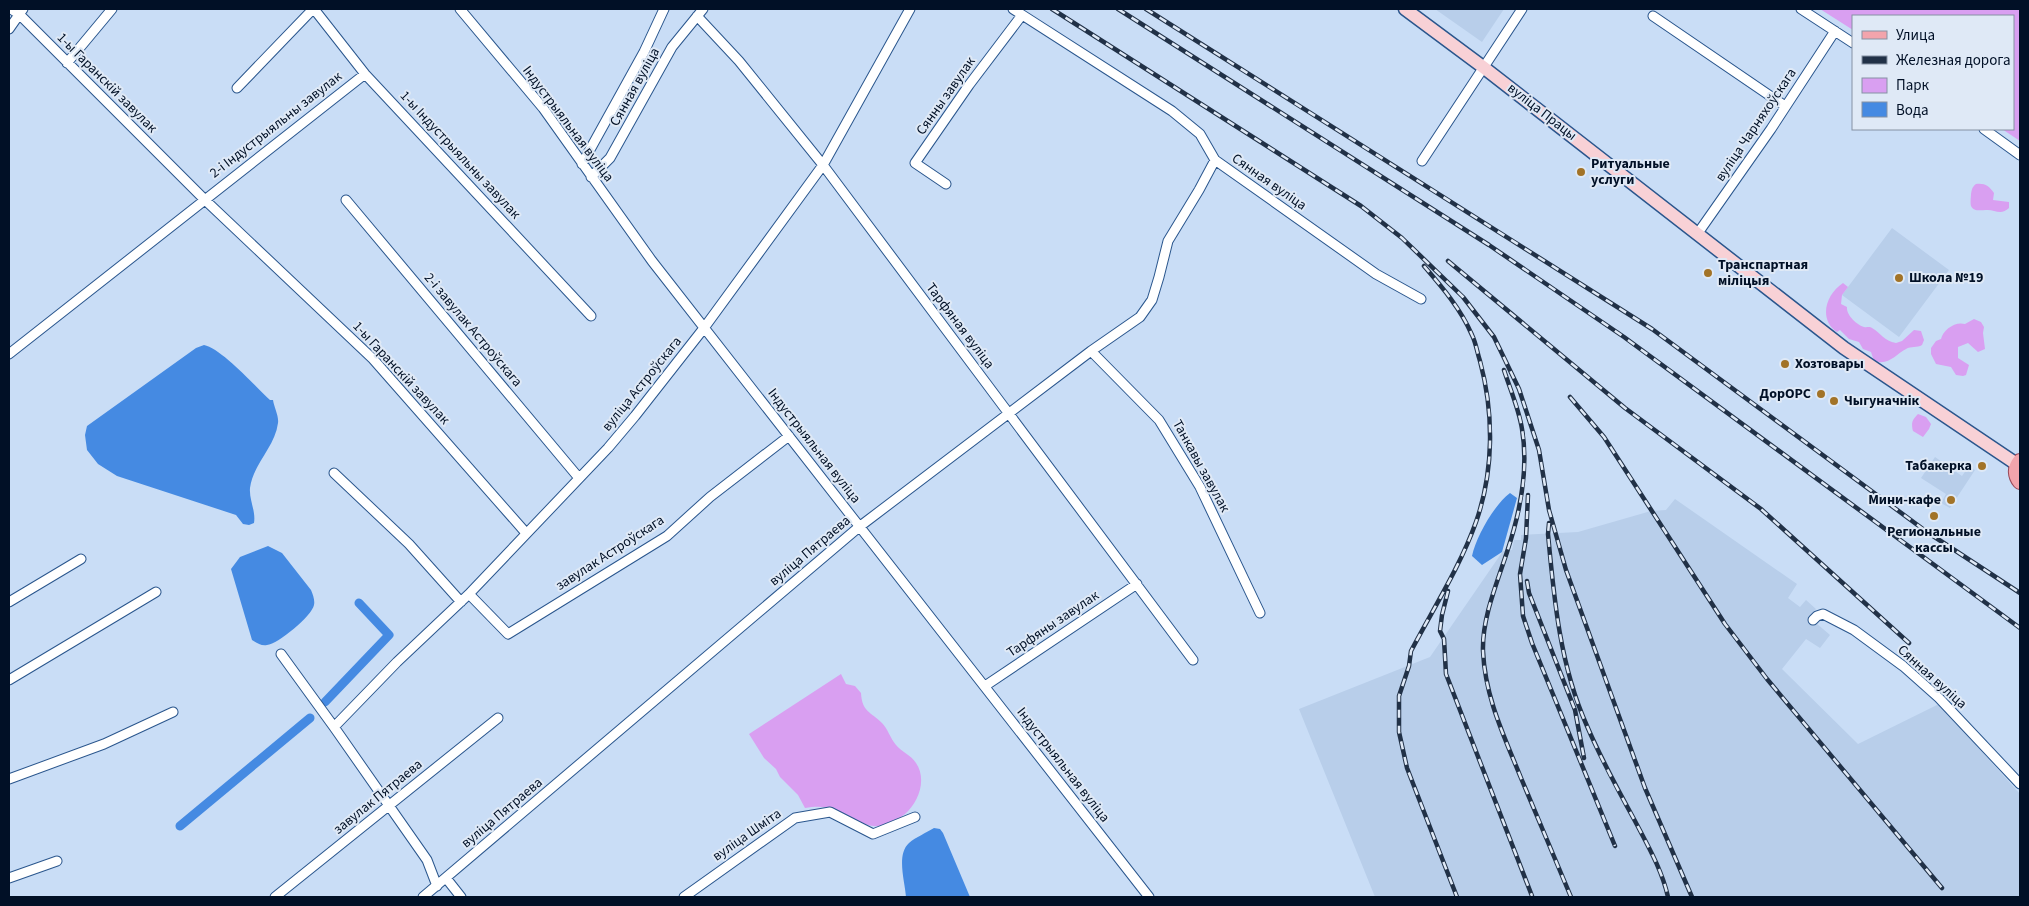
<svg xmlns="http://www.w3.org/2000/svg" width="2029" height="906" font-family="'Source Sans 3',sans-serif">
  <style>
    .built { fill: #b8ceea }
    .green { fill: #d99ff1 }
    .water { fill: #458ae2 }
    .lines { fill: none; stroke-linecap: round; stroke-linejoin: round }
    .canal { stroke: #458ae2; stroke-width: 9 }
    .minor-casing { stroke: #2a568d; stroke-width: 11 }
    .secondary-casing { stroke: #2a568d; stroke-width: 15 }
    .primary-casing { stroke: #984959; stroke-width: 16 }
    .minor { stroke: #fff; stroke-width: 9 }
    .secondary { stroke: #f8d1d6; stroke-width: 12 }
    .primary { stroke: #f2a4ac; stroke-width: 14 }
    .rail-casing { stroke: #213147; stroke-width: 4.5 }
    .rail { stroke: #dfe9f6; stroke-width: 2.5; stroke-dasharray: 8; stroke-linecap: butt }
    .poi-dot { fill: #a27327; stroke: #dfe9f6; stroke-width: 2 }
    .labels { text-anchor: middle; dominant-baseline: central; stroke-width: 4; stroke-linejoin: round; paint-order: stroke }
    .street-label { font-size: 14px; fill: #011026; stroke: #dfe9f6 }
    .poi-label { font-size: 14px; font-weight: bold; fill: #011026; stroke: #dfe9f6; text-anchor: start }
  </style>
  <rect width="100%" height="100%" fill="#c9ddf6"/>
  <path class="built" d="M1435 9H1504L1482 42Z
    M1892 228 1949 270 1899 337 1842 295Z
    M1935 457 1962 476 1969 466 1975 470 1950 508 1941 503 1946 494 1921 478Z
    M1675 499 1797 584 1788 598 1800 607 1806 600 1816 609 1809 617 1830 635 1820 648 1806 639 1782 669 1858 744 1939 704 2020 794V897H1375L1299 709 1430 657 1503 551 1512 550 1514 540H1521V535L1578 532 1651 511 1666 510Z"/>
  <path class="green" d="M1820 9H2020V141L2002 129H2013V16H1853V30Z
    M1976 184C1985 183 1989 186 1994 193L1993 200 2009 202V208C2001 216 1994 209 1986 210 1981 210 1974 212 1971 206 1970 203 1971 197 1971 194 1972 189 1972 187 1976 184Z
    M1843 283 1848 287 1842 295 1841 304 1847 307C1846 315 1857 325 1864 327 1867 328 1869 326 1872 328 1881 333 1884 341 1896 343L1902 341 1914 330 1921 331 1924 340 1922 345C1917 348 1911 346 1906 349 1896 354 1889 366 1874 361L1871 352 1863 349 1859 342 1849 339 1840 330 1837 332C1818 319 1826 294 1843 283Z
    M1974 319 1981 322 1984 327 1983 333 1985 349 1978 352 1968 343 1958 347V358L1969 365 1966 375 1963 376 1956 375 1951 367 1936 364 1931 354V348L1936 341 1941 339C1943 330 1955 321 1965 324Z
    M1918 414 1926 417 1931 424 1929 429 1923 437 1913 431C1911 423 1912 420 1918 414Z
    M841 674 846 684 855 686 861 693C862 712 871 712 882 723 888 729 890 738 896 745 902 752 911 755 916 763 927 779 919 802 905 814 900 818 894 821 888 823 868 834 847 813 827 808 820 806 813 807 805 808L798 795 780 777 776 769 764 758 749 734Z"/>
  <path class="water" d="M204 345C221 348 256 387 270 400H273C274 407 279 416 278 423 275 447 253 464 250 488 249 500 256 511 254 523L249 525 243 524 236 515 117 476 98 464 87 450 85 435 87 426 196 348Z
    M1510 493 1517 498 1502 552 1482 565 1472 556C1476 537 1494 505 1510 493Z
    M268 546 282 553 311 590C313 595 315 600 314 605 312 616 278 644 267 645 261 646 257 643 252 640L231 569 240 557Z
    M934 828 940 829 943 833 970 897H906C905 881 896 855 909 843 916 837 926 833 934 828Z"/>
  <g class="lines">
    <path class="canal" d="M325 702 389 635 359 603
      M180 826 310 718"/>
    <g class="minor-casing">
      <path id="minor" d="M11 9 20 15 204 199 373 359 526 533
        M314 9 365 74 591 316
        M460 9 543 108 652 261 1149 897
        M1013 9 1172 111 1200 134 1215 160 1376 274 1421 299
        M1801 9 1853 43
        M697 16 739 61 823 165 1193 660
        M1653 16 1785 106
        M9 29 23 9
        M67 63 112 9
        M237 88 313 9
        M1984 129 2020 155
        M1422 161 1522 9
        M582 164 644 52 664 9
        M591 177 610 158 672 47 703 9
        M946 184 915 163 969 85 1022 15
        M346 200 579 478
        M1698 233 1771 129 1835 31
        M1091 351 1159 420 1200 487 1260 613
        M9 354 365 74
        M334 473 409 544 461 602
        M469 594 508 634 667 536 710 497 789 436
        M9 602 81 559
        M1813 620 1817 616 1823 614 1854 630 1903 666 1939 698 2020 784
        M281 654 334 727 427 860 437 886
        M9 680 156 592
        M985 686 1137 584
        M334 727 397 662 469 594 608 448 635 416 704 328 823 165 910 9
        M9 779 104 744 173 712
        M9 878 57 861
        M446 878 461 897
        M275 897 498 718
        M423 897 859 527 1091 351 1140 317 1152 300 1159 277 1168 241 1199 190 1215 160
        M684 897 795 818 830 812 873 834 915 817"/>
    </g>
    <g class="secondary-casing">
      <path id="secondary" d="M1405 9 1483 67 1844 348 2018 465"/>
    </g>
    <g class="primary-casing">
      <path id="primary" d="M2020 461C2014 468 2015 476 2020 482"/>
    </g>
    <use href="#minor" class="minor"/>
    <use href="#secondary" class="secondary"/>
    <use href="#primary" class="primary"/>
    <g class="rail-casing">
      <path id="rail" d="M1052 9 1361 206 1402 238 1463 297 1494 337 1519 389 1539 450 1549 510 1566 570 1645 788 1692 897
        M1118 9 1489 245 1624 337 2020 628
        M1146 9 1652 329 1927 532 2020 593
        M1448 261 1625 408 1761 509 1909 643
        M1424 266C1442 287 1461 309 1472 335 1476 343 1477 352 1480 361 1494 413 1494 471 1476 522 1460 567 1433 609 1411 651L1409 666 1399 696V732L1407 768 1457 897
        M1504 370C1510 389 1519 409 1522 429 1529 470 1520 513 1507 552 1497 583 1482 618 1483 651 1485 697 1504 736 1521 778 1538 818 1554 857 1571 897
        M1570 397 1604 437 1725 624 1767 679 1942 888
        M1528 495 1526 538 1520 574 1523 616 1532 643 1615 846
        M1549 523 1548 534C1554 599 1560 666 1587 726 1601 759 1618 790 1635 821 1648 846 1662 870 1668 897
        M1527 581 1529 593 1575 710 1584 758
        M1448 591 1442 615 1440 631 1444 639 1446 674 1532 896"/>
    </g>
    <use href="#rail" class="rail"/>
  </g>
  <g class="poi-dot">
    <circle cx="1581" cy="172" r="5"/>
    <circle cx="1708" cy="273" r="5"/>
    <circle cx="1899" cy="278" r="5"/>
    <circle cx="1785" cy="364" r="5"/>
    <circle cx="1821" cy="394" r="5"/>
    <circle cx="1834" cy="401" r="5"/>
    <circle cx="1982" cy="466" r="5"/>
    <circle cx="1951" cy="500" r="5"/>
    <circle cx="1934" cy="516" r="5"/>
  </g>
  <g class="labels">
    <g class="street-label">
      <text transform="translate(107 83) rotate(45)">1-ы Гаранскій завулак</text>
      <text transform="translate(635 87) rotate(-61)">Сянная вуліца</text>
      <text transform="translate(946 96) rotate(-55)">Сянны завулак</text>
      <text transform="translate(1542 112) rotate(38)">вуліца Працы</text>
      <text transform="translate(568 124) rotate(53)">Індустрыяльная вуліца</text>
      <text transform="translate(276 125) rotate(-38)">2-і Індустрыяльны завулак</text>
      <text transform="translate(1756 125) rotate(-56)">вуліца Чарняхоўскага</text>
      <text transform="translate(460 155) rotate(47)">1-ы Індустрыяльны завулак</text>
      <text transform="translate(1269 182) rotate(35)">Сянная вуліца</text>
      <text transform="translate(960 326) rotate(53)">Тарфяная вуліца</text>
      <text transform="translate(473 330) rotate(50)">2-і завулак Астроўскага</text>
      <text transform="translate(401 373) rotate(47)">1-ы Гаранскій завулак</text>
      <text transform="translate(642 384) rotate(-51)">вуліца Астроўскага</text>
      <text transform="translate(814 446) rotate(52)">Індустрыяльная вуліца</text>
      <text transform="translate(1201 466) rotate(61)">Танкавы завулак</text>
      <text transform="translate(810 551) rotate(-40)">вуліца Пятраева</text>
      <text transform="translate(610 553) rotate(-33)">завулак Астроўскага</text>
      <text transform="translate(1053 624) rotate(-34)">Тарфяны завулак</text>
      <text transform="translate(1932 677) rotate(42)">Сянная вуліца</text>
      <text transform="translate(1063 765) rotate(52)">Індустрыяльная вуліца</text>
      <text transform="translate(378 797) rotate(-39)">завулак Пятраева</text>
      <text transform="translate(502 813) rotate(-40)">вуліца Пятраева</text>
      <text transform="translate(747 835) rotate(-35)">вуліца Шміта</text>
    </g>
    <g class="poi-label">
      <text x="1591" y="164">Ритуальные<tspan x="1591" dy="16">услуги</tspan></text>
      <text x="1718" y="265">Транспартная<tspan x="1718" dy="16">міліцыя</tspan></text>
      <text x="1909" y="278">Школа №19</text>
      <text x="1795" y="364">Хозтовары</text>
      <text x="1811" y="394" text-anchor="end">ДорОРС</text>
      <text x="1844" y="401">Чыгуначнік</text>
      <text x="1972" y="466" text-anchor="end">Табакерка</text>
      <text x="1941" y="500" text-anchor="end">Мини-кафе</text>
      <text x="1934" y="532" text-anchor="middle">Региональные<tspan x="1934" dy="16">кассы</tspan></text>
    </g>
  </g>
  <rect width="2029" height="906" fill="none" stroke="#011026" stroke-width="20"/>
  <rect x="1852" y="15" width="162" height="115" fill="#dfe9f6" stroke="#8692a3"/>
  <rect x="1862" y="31" width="25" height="8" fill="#f2a4ac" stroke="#8692a3"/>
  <text x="1896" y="40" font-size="15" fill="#011026">Улица</text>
  <rect x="1862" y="56" width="25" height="8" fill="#213147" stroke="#8692a3"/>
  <text x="1896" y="65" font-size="15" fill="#011026">Железная дорога</text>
  <rect x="1862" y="78" width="25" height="15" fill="#d99ff1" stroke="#8692a3"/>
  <text x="1896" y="90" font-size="15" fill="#011026">Парк</text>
  <rect x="1862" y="102" width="25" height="15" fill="#458ae2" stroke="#8692a3"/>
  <text x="1896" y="115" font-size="15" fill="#011026">Вода</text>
</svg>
